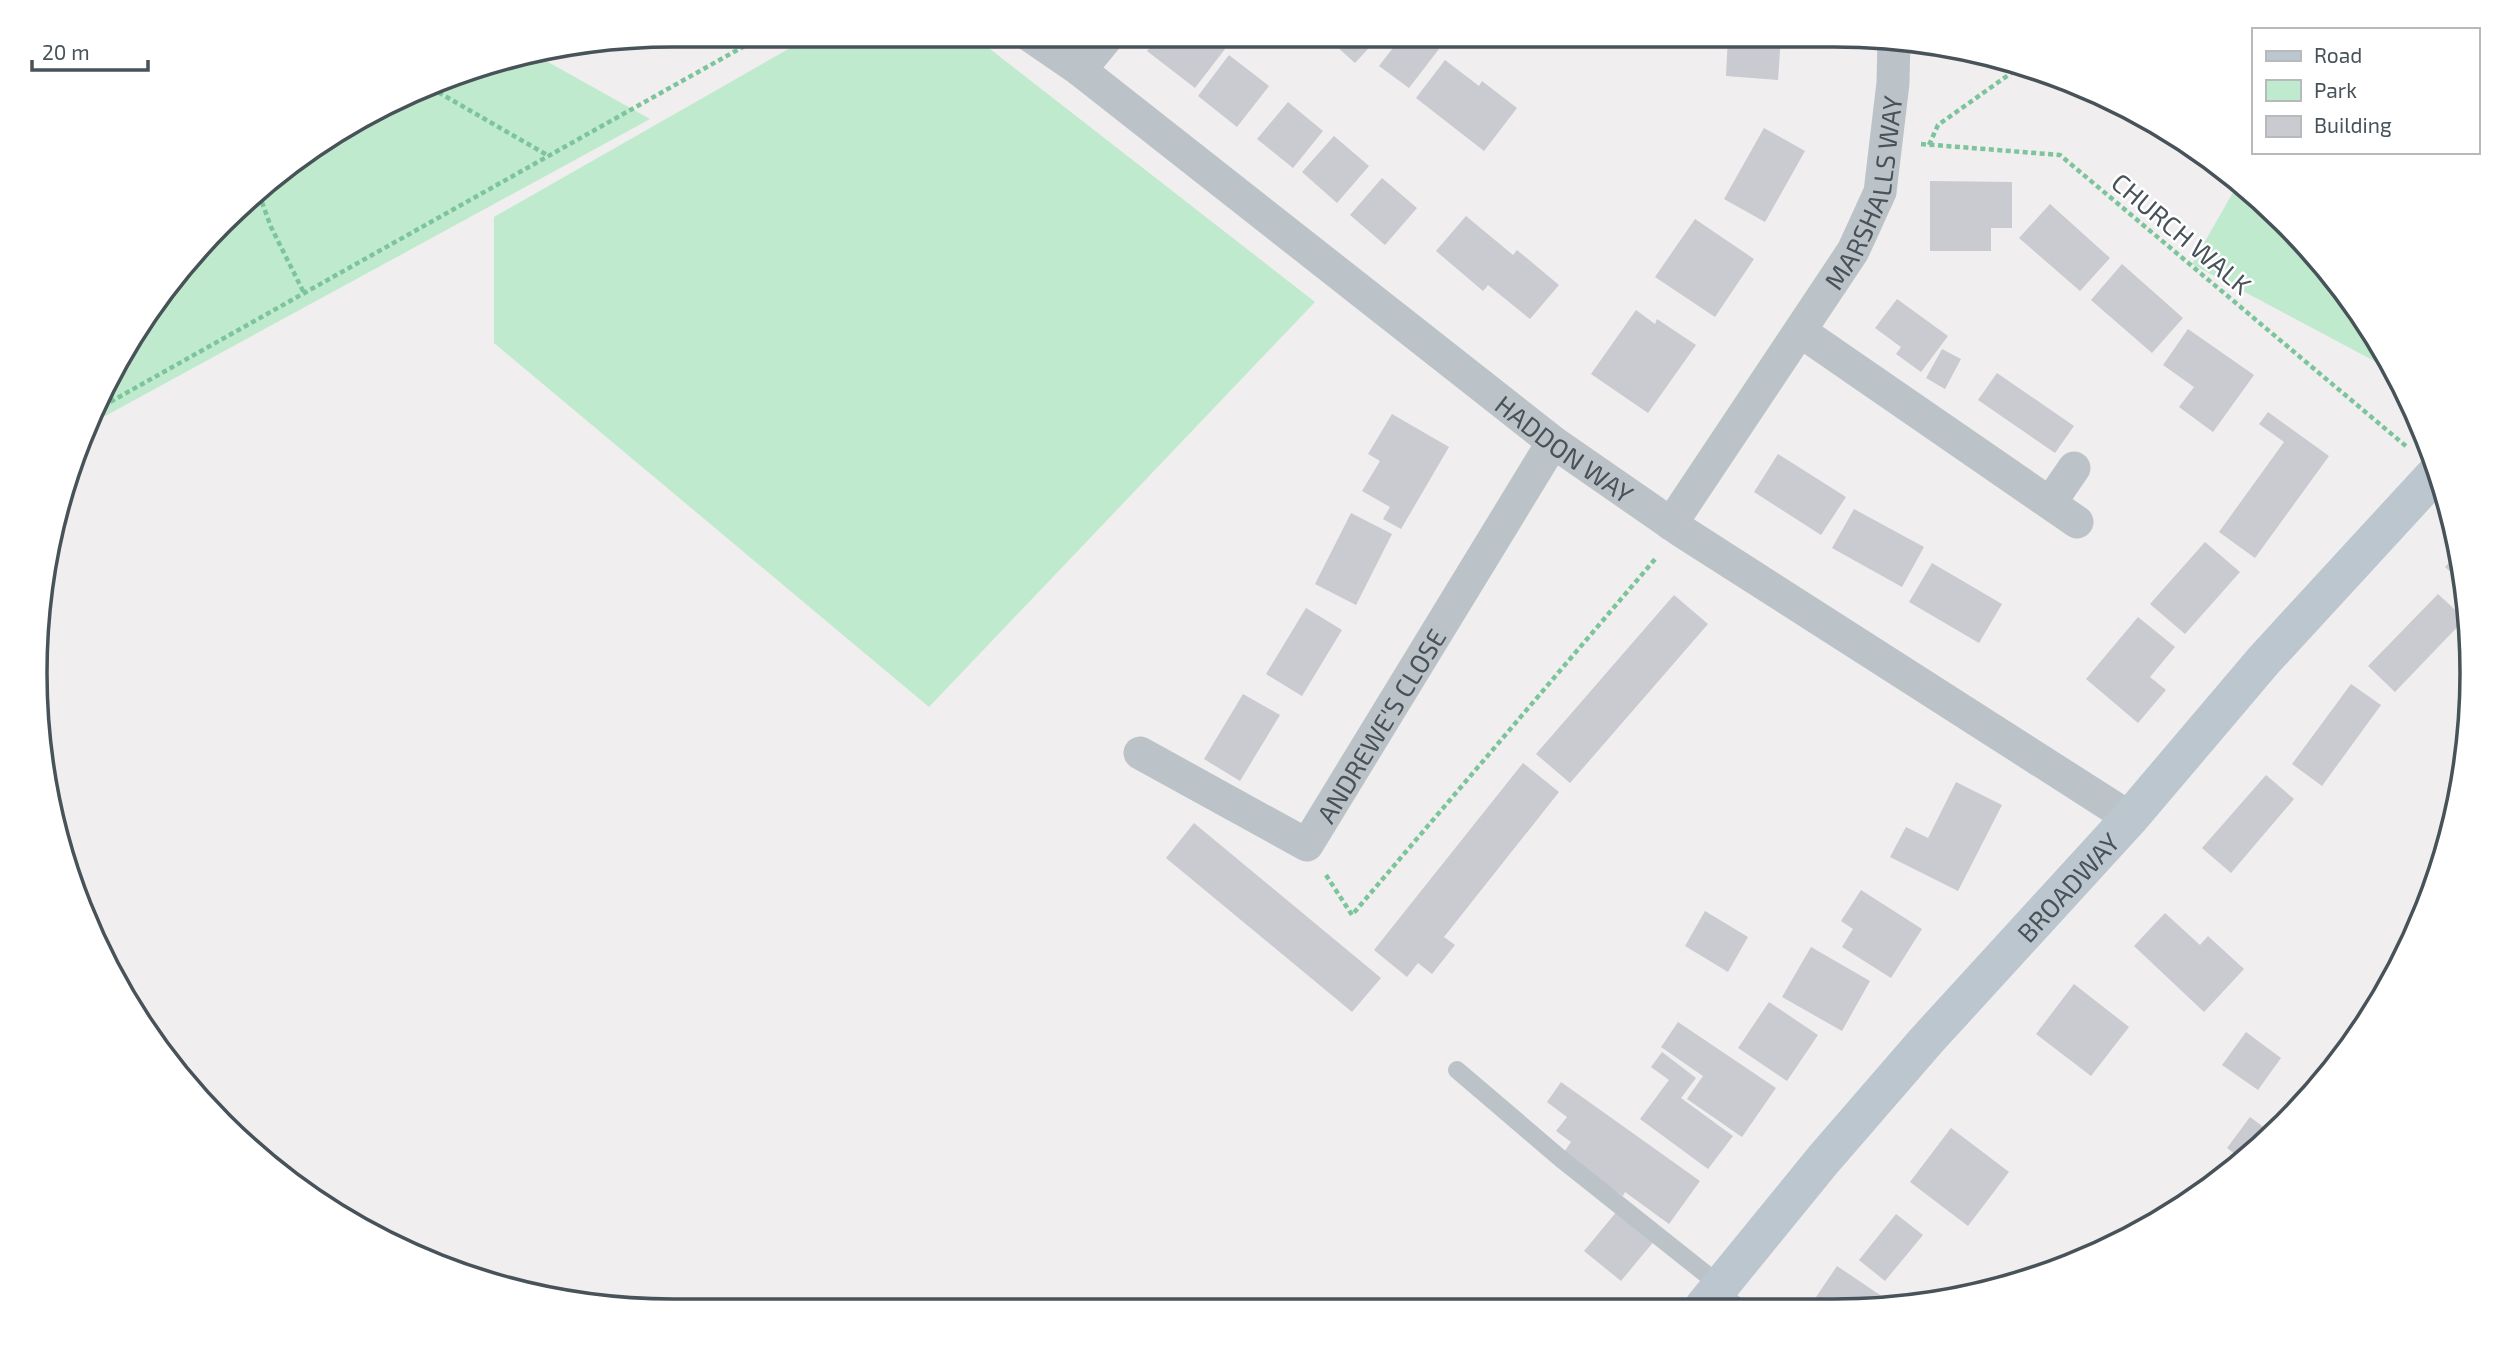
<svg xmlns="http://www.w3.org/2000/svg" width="2507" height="1346" font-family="'Exo 2',sans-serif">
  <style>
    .green { fill: #c0eacd }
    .building { fill: #c9cbd0 }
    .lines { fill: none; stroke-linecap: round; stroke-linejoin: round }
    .path { stroke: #7cc49b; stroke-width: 4.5; stroke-dasharray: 5 3.5; stroke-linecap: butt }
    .service { stroke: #bbc3c9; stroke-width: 18 }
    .minor { stroke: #bbc3c9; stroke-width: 33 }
    .secondary { stroke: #bbc6ce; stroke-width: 38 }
    .labels { text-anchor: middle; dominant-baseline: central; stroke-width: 5; stroke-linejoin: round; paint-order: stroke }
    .street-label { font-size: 26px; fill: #485259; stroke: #fff }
    .rim { fill: none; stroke: #485259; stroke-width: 3.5 }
  </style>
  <rect width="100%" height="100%" fill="#f0eeee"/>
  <path class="green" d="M813 35H972L1315 302 929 707 494 343V217Z
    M539 57 650 119 96 421 142 319 284 167 468 69Z
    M2239 182 2254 193 2340 284 2395 372 2192 264Z"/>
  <path class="building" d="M1159 36H1207L1225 49 1195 88 1147 51Z
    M1325 36H1380L1355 63Z
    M1402 36H1422L1439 49 1409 88 1379 66Z
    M1728 36H1781L1778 80 1726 76Z
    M1229 55 1269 86 1237 127 1198 96Z
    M1445 60 1479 86 1482 81 1517 108 1484 151 1416 98Z
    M1288 102 1323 131 1293 168 1257 139Z
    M1764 128 1805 151 1765 222 1724 199Z
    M1334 136 1369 166 1337 203 1302 172Z
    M1382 178 1417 208 1385 245 1350 215Z
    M1930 181 2012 182V228H1991V251H1930Z
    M2050 204 2110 258 2080 291 2019 238Z
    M1466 216 1513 255 1517 250 1559 285 1530 319 1488 285 1483 291 1436 251Z
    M1695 219 1754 259 1715 317 1655 277Z
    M2122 264 2183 318 2152 353 2091 300Z
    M1897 299 1948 336 1921 372 1896 354 1901 347 1875 328Z
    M1636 310 1655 324 1657 319 1696 345 1648 413 1591 374Z
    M2188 329 2254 375 2213 432 2179 407 2194 387 2163 365Z
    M1942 349 1961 359 1945 389 1926 378Z
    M1997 373 2074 426 2055 453 1978 400Z
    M2268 412 2329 456 2255 558 2219 532 2284 442 2259 424Z
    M1392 414 1449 447 1401 529 1383 519 1390 507 1362 491 1380 461 1368 454Z
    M1778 454 1846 497 1821 535 1754 492Z
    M1854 509 1924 547 1902 587 1832 548Z
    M1351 513 1392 534 1356 605 1315 584Z
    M2205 542 2240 572 2185 634 2150 604Z
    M2458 553 2460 564 2463 583 2445 567Z
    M1932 563 2002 604 1979 643 1909 602Z
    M2438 594 2465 619 2395 692 2368 666Z
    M1674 595 1708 624 1570 783 1536 754Z
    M1306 608 1342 630 1302 696 1266 674Z
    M2138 617 2175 647 2150 677 2166 690 2138 723 2086 679Z
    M2351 684 2381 705 2322 786 2292 764Z
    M1243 694 1280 715 1240 781 1204 759Z
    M1523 763 1559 792 1444 937 1455 945 1432 974 1418 963 1407 977 1374 950Z
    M2266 775 2294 799 2231 873 2202 848Z
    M1956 782 2002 805 1958 891 1890 857 1906 827 1928 838Z
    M1194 823 1381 978 1352 1012 1166 858Z
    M1861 890 1922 929 1891 978 1842 947 1853 929 1841 921Z
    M1705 911 1748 937 1728 972 1685 946Z
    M2165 913 2200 945 2208 936 2244 969 2204 1012 2134 946Z
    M1811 947 1870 981 1842 1031 1782 997Z
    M2074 984 2129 1027 2091 1076 2036 1034Z
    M1769 1002 1818 1035 1787 1081 1738 1048Z
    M1678 1022 1776 1088 1742 1137 1687 1099 1703 1076 1661 1047Z
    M2246 1032 2281 1058 2258 1090 2222 1065Z
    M1662 1052 1696 1078 1681 1098 1733 1136 1708 1169 1640 1119 1669 1080 1651 1067Z
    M1561 1082 1700 1181 1669 1224 1625 1192 1623 1196 1562 1155 1571 1142 1556 1131 1567 1117 1547 1102Z
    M2250 1117 2270 1132 2240 1158 2227 1148Z
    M1951 1128 2009 1172 1968 1226 1910 1182Z
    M1618 1210 1655 1240 1621 1281 1584 1251Z
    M1896 1214 1923 1235 1885 1281 1859 1260Z
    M1837 1266 1883 1297 1877 1306H1810Z"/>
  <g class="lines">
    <path class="path" d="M431 88 547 155
      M1921 144 2060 155 2407 447
      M1929 145 1938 125 2021 66
      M259 194 271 227 304 293
      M103 406 764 35
      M1326 875 1352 915 1656 558"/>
    <path class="service" d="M1457 1070 1560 1158 1721 1286
      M1717 1292 1737 1306"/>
    <g class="minor">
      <path id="s1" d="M1029 35 1080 70 1553 442 1680 530 2130 818"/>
      <path d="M1080 70 1109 35"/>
      <path d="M1800 331 2077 522"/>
      <path d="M2050 503 2074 468"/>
      <path id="s2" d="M1671 524 1853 251 1880 192 1893 83 1894 39"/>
      <path id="s3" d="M1140 753 1307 845 1553 442"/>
    </g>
    <path class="secondary" id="s4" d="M1704 1306 1823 1160 1926 1041 2130 818 2264 660 2437 472"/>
  </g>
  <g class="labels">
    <g class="street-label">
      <text stroke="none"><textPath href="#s2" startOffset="388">MARSHALLS WAY</textPath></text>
      <text transform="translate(2182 233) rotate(40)">CHURCH WALK</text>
      <text stroke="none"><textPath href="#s1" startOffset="677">HADDON WAY</textPath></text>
      <text stroke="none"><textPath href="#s3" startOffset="331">ANDREWE'S CLOSE</textPath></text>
      <text stroke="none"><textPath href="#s4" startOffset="555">BROADWAY</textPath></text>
    </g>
  </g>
  <path d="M0 0H2507V1346H0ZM673 47H1834A626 626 0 0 1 2460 673V673A626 626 0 0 1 1834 1299H673A626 626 0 0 1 47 673V673A626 626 0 0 1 673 47Z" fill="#fff" fill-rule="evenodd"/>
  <path class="rim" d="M673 47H1834A626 626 0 0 1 2460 673V673A626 626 0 0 1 1834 1299H673A626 626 0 0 1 47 673V673A626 626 0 0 1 673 47Z"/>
  <rect x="2252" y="28" width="228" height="126" fill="#ffffff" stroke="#b6babd" stroke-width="2"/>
  <rect x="2266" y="51" width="35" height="10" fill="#bbc6ce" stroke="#b6babd" stroke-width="2"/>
  <text x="2314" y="63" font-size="21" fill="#485259">Road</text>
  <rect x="2266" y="80" width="35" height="21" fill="#c0eacd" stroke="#b6babd" stroke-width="2"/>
  <text x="2314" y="98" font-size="21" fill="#485259">Park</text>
  <rect x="2266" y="116" width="35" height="21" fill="#c9cbd0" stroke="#b6babd" stroke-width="2"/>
  <text x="2314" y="133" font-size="21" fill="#485259">Building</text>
  <path d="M32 60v10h116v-10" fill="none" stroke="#485259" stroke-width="3.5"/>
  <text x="42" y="60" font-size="21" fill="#485259" stroke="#ffffff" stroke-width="5" paint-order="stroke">20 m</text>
</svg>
